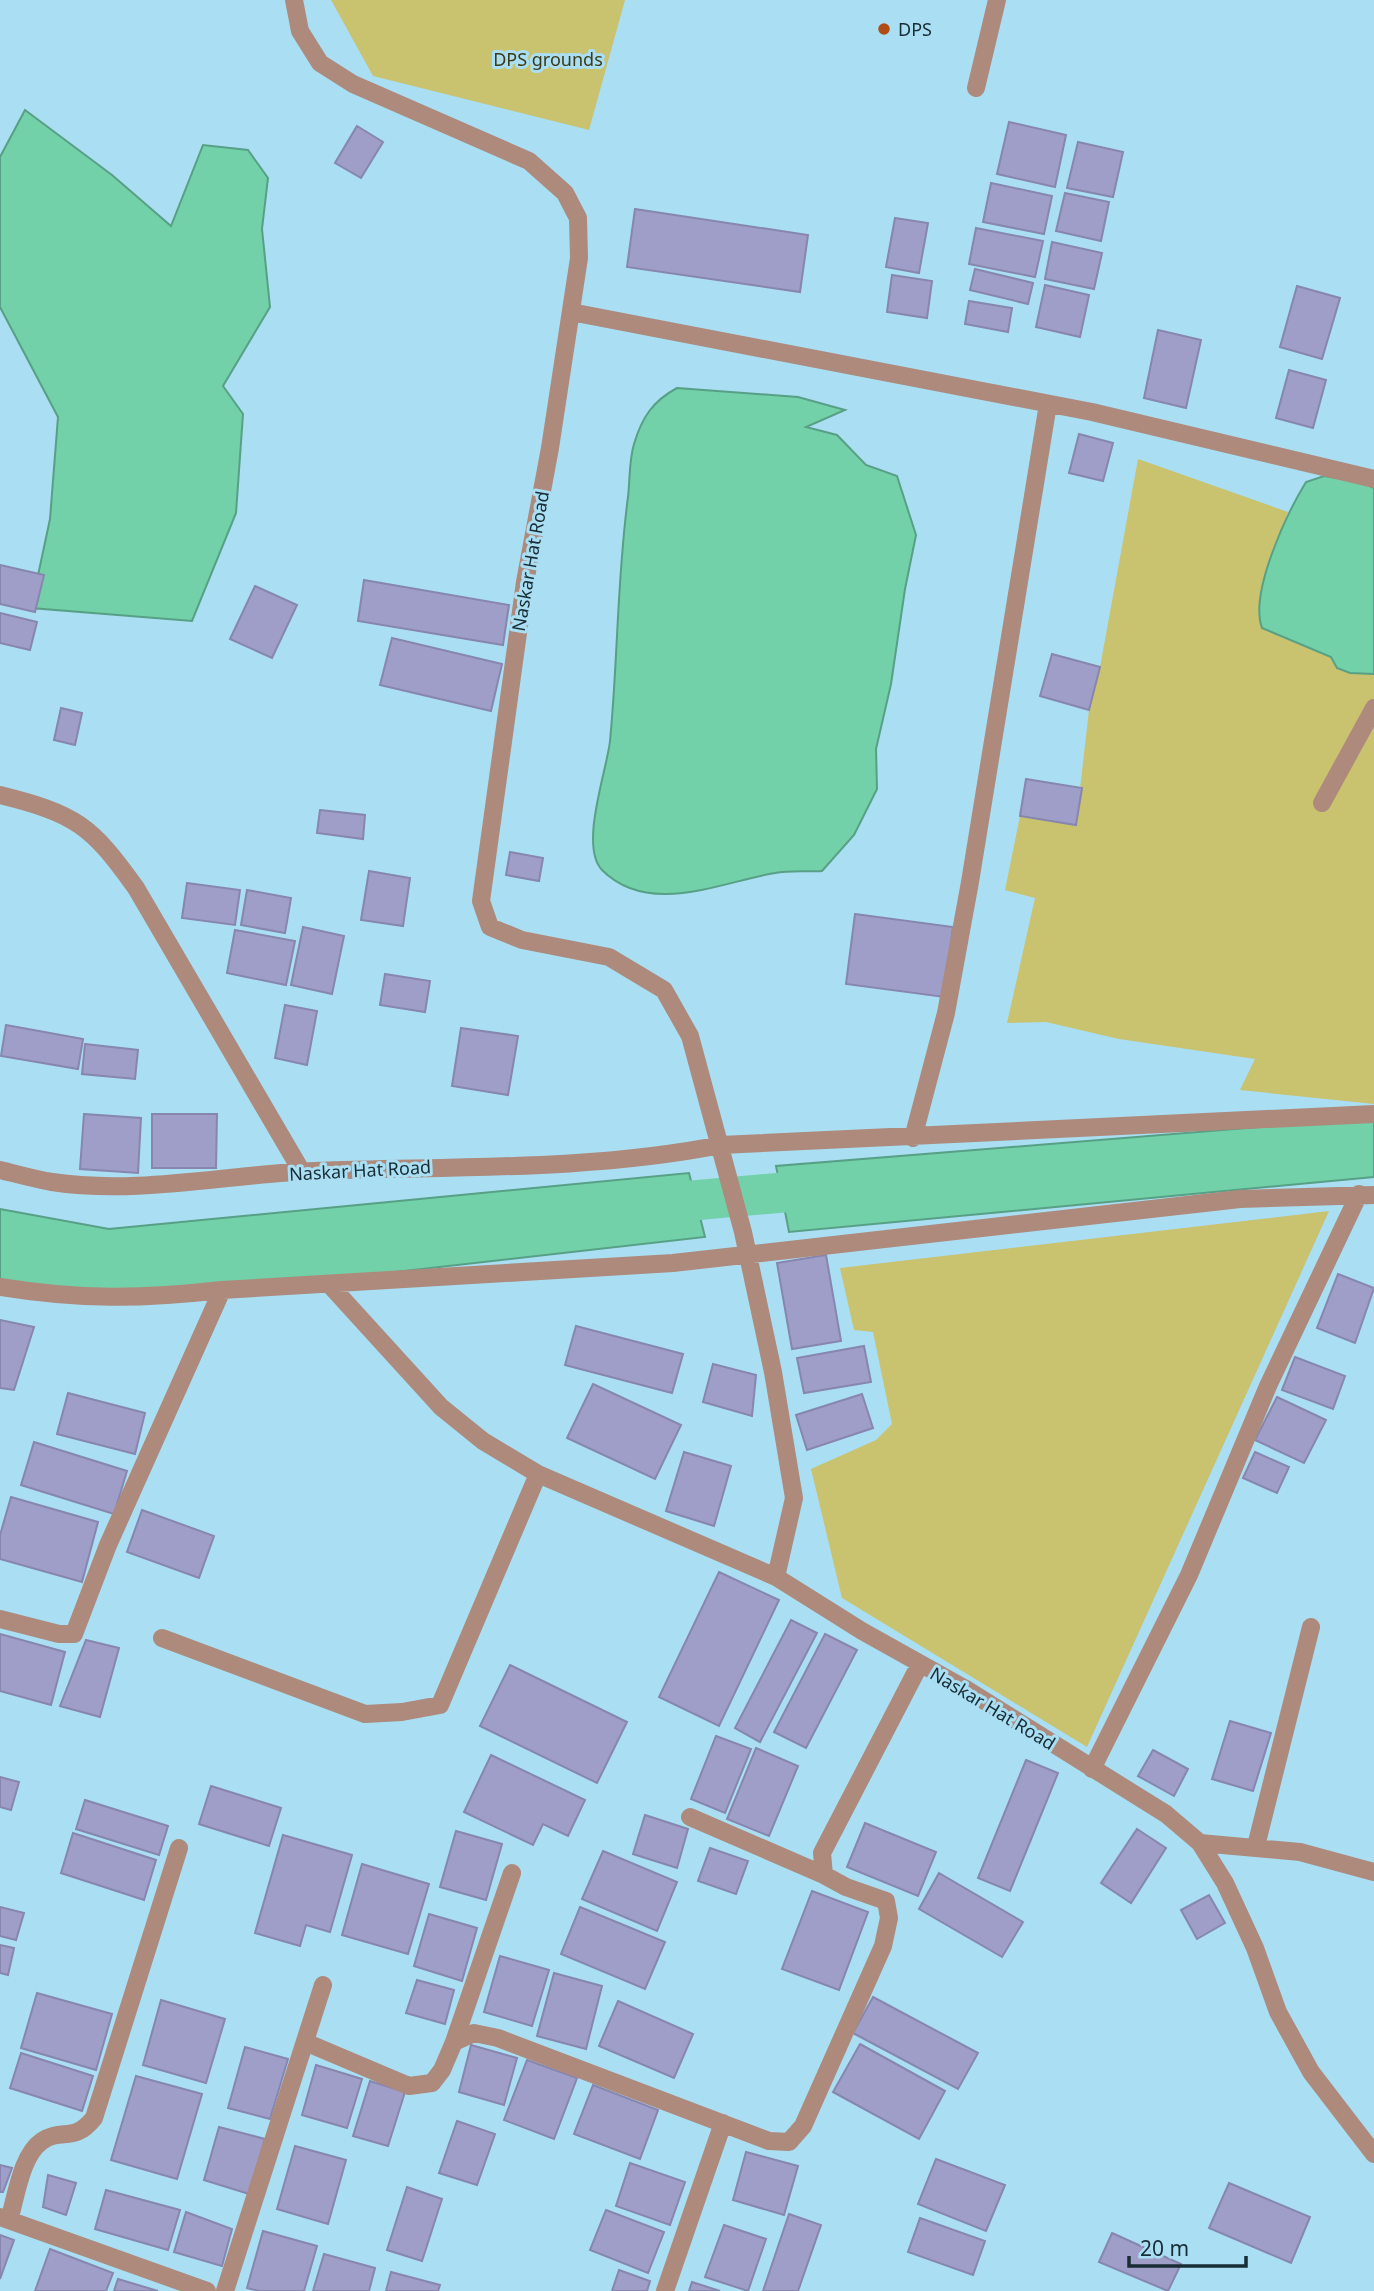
<svg xmlns="http://www.w3.org/2000/svg" width="1374" height="2291" font-family="'Noto Sans',sans-serif">
  <style>
    .green { fill: #c9c26e }
    .water { fill: #72d1a9; stroke: #57a086; stroke-width: 2 }
    .lines { fill: none; stroke-linecap: round; stroke-linejoin: round }
    .canal { stroke: #72d1a9; stroke-width: 40 }
    .building { fill: #9e9ec8; stroke: #8686af; stroke-width: 2 }
    .minor { stroke: #ad8a7b; stroke-width: 18 }
    .poi-dot { fill: #b04d15; stroke: #aadef3; stroke-width: 2.5 }
    .labels { text-anchor: middle; dominant-baseline: central; stroke-width: 6; stroke-linejoin: round; paint-order: stroke }
    .poi-label { font-size: 18px; fill: #182d35; stroke: #aadef3; text-anchor: start }
    .park-label { font-size: 18px; fill: #3d3b16; stroke: #aadef3 }
    .street-label { font-size: 18px; fill: #182d35; stroke: #aadef3 }
  </style>
  <rect width="100%" height="100%" fill="#aadef3"/>
  <path class="green" d="M331 0H625L589 130 373 76Z
    M1138 459 1288 512 1261 595 1281 637 1332 657 1337 668 1350 673 1374 674V1104L1240 1090 1255 1059 1119 1039 1046 1022 1007 1023 1035 898 1005 890 1020 816 1076 824 1089 710 1100 667Z
    M1329 1211 1087 1747 842 1598 811 1469 876 1440 892 1424 873 1332 854 1330 840 1268Z"/>
  <path class="water" d="M25 110 112 175 171 226 203 145 248 150 268 178 262 229 270 307 223 386 243 414 236 513 192 621 31 608 50 519 58 417 0 307V157Z
    M677 388 798 397 845 410 806 427 837 435 866 465 897 476 916 535 905 589 891 684 876 749 877 789 854 835 822 871C807 872 790 870 775 873 721 882 649 917 602 870 579 846 607 770 610 741 618 659 617 578 628 497 630 480 629 460 634 444 642 417 653 401 677 388Z
    M1324 476 1362 482 1374 488V674L1350 673 1337 668 1331 657 1262 628C1249 593 1287 513 1306 482Z
    M1360 1119H1374V1177L789 1232 776 1166Z
    M689 1173 705 1237 148 1300 0 1280V1209L109 1229Z"/>
  <g class="lines">
    <path class="canal" d="M642 1205 834 1188"/>
  </g>
  <path class="building" d="M1009 122 1066 135 1055 187 997 174Z
    M357 126 383 142 361 178 335 163Z
    M1078 142 1123 152 1113 197 1067 188Z
    M991 183 1052 196 1044 234 983 222Z
    M1065 193 1109 202 1101 241 1056 231Z
    M635 209 808 235 800 292 627 267Z
    M895 218 928 223 919 273 886 267Z
    M976 228 1043 241 1035 277 969 264Z
    M1052 242 1102 253 1094 289 1045 279Z
    M975 269 1033 283 1028 304 970 290Z
    M892 275 932 281 927 318 887 312Z
    M1045 285 1089 295 1080 337 1036 327Z
    M1297 286 1340 298 1322 359 1280 347Z
    M969 301 1012 308 1008 332 965 324Z
    M1158 330 1201 340 1186 408 1144 398Z
    M1289 370 1326 380 1313 428 1276 418Z
    M1079 434 1113 443 1103 481 1069 473Z
    M0 565 44 575 35 612 0 604Z
    M364 580 509 605 503 645 358 621Z
    M255 586 297 605 272 658 230 639Z
    M0 613 37 622 30 650 0 643Z
    M392 638 502 664 491 711 380 685Z
    M1052 654 1100 667 1089 710 1040 696Z
    M61 708 82 713 75 745 54 740Z
    M1026 779 1082 788 1076 825 1020 816Z
    M320 810 365 815 363 839 317 833Z
    M510 852 543 858 539 881 506 875Z
    M369 871 410 878 403 926 361 920Z
    M187 883 240 890 235 925 182 918Z
    M247 890 291 898 285 933 241 925Z
    M855 914 953 927 944 997 846 984Z
    M303 927 344 936 332 994 291 985Z
    M235 930 295 941 286 985 227 973Z
    M385 974 430 981 425 1012 380 1005Z
    M285 1005 317 1011 307 1065 275 1058Z
    M6 1025 83 1039 78 1069 1 1056Z
    M461 1028 518 1036 508 1095 452 1086Z
    M85 1044 138 1050 135 1079 82 1074Z
    M84 1114 141 1118 138 1173 80 1169Z
    M152 1114H217L216 1168H152Z
    M826 1255 841 1341 792 1349 777 1263Z
    M1338 1274 1374 1288 1355 1343 1317 1328Z
    M0 1320 34 1327 14 1390 0 1388Z
    M576 1326 683 1354 672 1393 565 1365Z
    M864 1346 871 1382 804 1393 797 1358Z
    M1295 1357 1345 1376 1333 1409 1282 1390Z
    M713 1364 756 1375 752 1416 703 1402Z
    M593 1384 681 1425 655 1479 567 1438Z
    M68 1393 145 1413 135 1454 57 1434Z
    M862 1394 873 1428 807 1450 796 1415Z
    M1277 1397 1326 1420 1304 1463 1255 1440Z
    M34 1442 127 1471 114 1514 21 1485Z
    M684 1452 731 1466 714 1526 666 1511Z
    M1255 1452 1289 1467 1277 1493 1243 1478Z
    M11 1497 98 1522 82 1582 0 1559V1535Z
    M142 1510 214 1536 199 1578 127 1552Z
    M719 1572 779 1600 719 1726 659 1697Z
    M791 1620 817 1633 760 1742 735 1728Z
    M0 1634 65 1652 51 1705 0 1691Z
    M825 1634 857 1650 806 1748 774 1732Z
    M86 1640 119 1648 100 1717 60 1706Z
    M510 1665 627 1722 597 1783 480 1726Z
    M1230 1721 1271 1733 1253 1791 1212 1779Z
    M716 1736 751 1749 725 1813 691 1799Z
    M756 1748 798 1766 769 1836 727 1819Z
    M1153 1750 1188 1769 1174 1796 1138 1776Z
    M491 1755 585 1800 568 1836 543 1824 533 1845 464 1812Z
    M1026 1760 1058 1773 1010 1891 978 1878Z
    M0 1777 19 1782 11 1810 0 1807Z
    M211 1786 281 1808 269 1846 199 1824Z
    M85 1800 168 1826 159 1855 76 1829Z
    M645 1815 688 1829 677 1868 633 1854Z
    M865 1823 936 1852 918 1896 847 1867Z
    M1137 1829 1166 1848 1131 1903 1101 1883Z
    M456 1831 502 1844 486 1900 440 1887Z
    M73 1833 156 1860 144 1900 61 1873Z
    M283 1835 352 1855 330 1932 306 1925 300 1946 255 1933Z
    M710 1848 748 1861 736 1894 698 1881Z
    M603 1851 677 1882 657 1931 582 1899Z
    M362 1864 429 1884 408 1954 342 1935Z
    M939 1873 1023 1922 1002 1957 919 1909Z
    M812 1891 868 1912 839 1990 782 1969Z
    M1209 1895 1225 1923 1197 1939 1181 1910Z
    M0 1907 24 1913 16 1940 0 1936Z
    M580 1907 665 1942 645 1989 561 1954Z
    M429 1914 477 1928 462 1981 414 1966Z
    M0 1945 14 1948 8 1975 0 1973Z
    M500 1956 549 1970 532 2026 484 2012Z
    M554 1973 602 1986 586 2049 537 2036Z
    M417 1980 454 1990 445 2024 406 2013Z
    M37 1993 112 2014 96 2070 21 2048Z
    M873 1997 978 2053 958 2089 853 2033Z
    M161 2000 225 2019 206 2083 143 2065Z
    M618 2001 693 2034 674 2078 599 2046Z
    M860 2044 945 2091 919 2139 833 2092Z
    M471 2045 517 2058 504 2105 459 2092Z
    M245 2047 288 2059 270 2119 228 2108Z
    M21 2053 93 2076 82 2111 10 2088Z
    M527 2060 577 2078 554 2139 504 2120Z
    M316 2065 362 2079 347 2128 302 2115Z
    M136 2076 202 2094 177 2179 111 2160Z
    M370 2081 405 2092 388 2146 353 2136Z
    M593 2085 658 2110 640 2159 574 2134Z
    M457 2121 495 2134 477 2185 439 2173Z
    M219 2127 265 2139 249 2194 204 2180Z
    M295 2146 346 2160 328 2224 277 2209Z
    M746 2152 798 2166 784 2215 733 2200Z
    M936 2159 1005 2185 986 2231 918 2204Z
    M630 2163 685 2182 670 2225 616 2206Z
    M0 2165 12 2168 3 2192H0Z
    M48 2175 76 2183 66 2215 43 2207Z
    M1229 2183 1310 2217 1291 2263 1209 2228Z
    M407 2187 442 2199 422 2261 387 2250Z
    M106 2190 180 2210 168 2250 95 2229Z
    M606 2210 664 2232 648 2273 590 2250Z
    M186 2212 232 2229 222 2266 174 2252Z
    M789 2214 821 2225 798 2291H763Z
    M920 2218 985 2241 973 2275 908 2252Z
    M724 2225 766 2239 748 2291 705 2277Z
    M263 2231 317 2246 304 2291H259L247 2288Z
    M1112 2233 1181 2264 1168 2291 1099 2262Z
    M0 2235 14 2240 0 2279Z
    M50 2249 113 2273 106 2291H35Z
    M324 2254 375 2268 369 2291H313Z
    M619 2270 650 2281 647 2291H612Z
    M391 2272 440 2285 438 2291H386Z
    M118 2279 158 2291H114Z
    M692 2282 720 2291H689Z"/>
  <g class="lines">
    <path class="minor" d="M294 0 300 31 320 63 353 84 529 161 565 193 578 218 579 258 550 448 525 582 481 901 490 927 522 940 609 957 664 990 690 1036 743 1232 773 1372 794 1498 776 1577 862 1631 964 1688 1166 1814 1200 1843 1225 1883 1255 1948 1278 2012 1311 2072 1374 2154
      M976 88 997 0
      M571 312 1092 412 1374 479
      M0 795C76 814 91 825 136 888L302 1172
      M1322 803 1374 708
      M913 1138 946 1013 970 882 1048 404
      M0 1170C17 1174 34 1179 52 1182 138 1195 229 1174 315 1171 450 1166 589 1171 721 1145L1374 1114
      M329 1284 441 1407 483 1441 538 1474 776 1577
      M0 1287C79 1300 143 1299 222 1290L673 1263 1240 1199 1374 1195
      M0 1619 59 1634H74L108 1545 222 1290
      M162 1638 365 1714 402 1712 440 1705 538 1474
      M1092 1769 1189 1575 1268 1386 1359 1194
      M690 1817 824 1875
      M1200 1843 1300 1852 1374 1872
      M1256 1846 1311 1627
      M305 2042 409 2086 432 2083 442 2070 454 2042 474 2033 498 2038 769 2141 789 2142 803 2126 883 1946 889 1918 886 1901 846 1887 824 1875 822 1853 920 1664
      M454 2042 512 1873
      M0 2217 207 2291
      M9 2220C16 2198 21 2155 42 2141 63 2127 73 2144 94 2118L179 1848
      M225 2291 323 1985
      M665 2291 723 2123"/>
  </g>
  <circle class="poi-dot" cx="884" cy="29" r="7"/>
  <g class="labels">
    <g class="poi-label">
      <text x="898" y="29">DPS</text>
    </g>
    <g class="park-label">
      <text x="548" y="59">DPS grounds</text>
    </g>
    <g class="street-label">
      <text transform="translate(530 561) rotate(-80)">Naskar Hat Road</text>
      <text transform="translate(360 1170) rotate(-3)">Naskar Hat Road</text>
      <text transform="translate(993 1708) rotate(31)">Naskar Hat Road</text>
    </g>
  </g>
  <path d="M1129 2256v10h117v-10" fill="none" stroke="#182d35" stroke-width="3.5"/>
  <text x="1140" y="2256" font-size="21" fill="#182d35" stroke="#aadef3" stroke-width="5" paint-order="stroke">20 m</text>
</svg>
